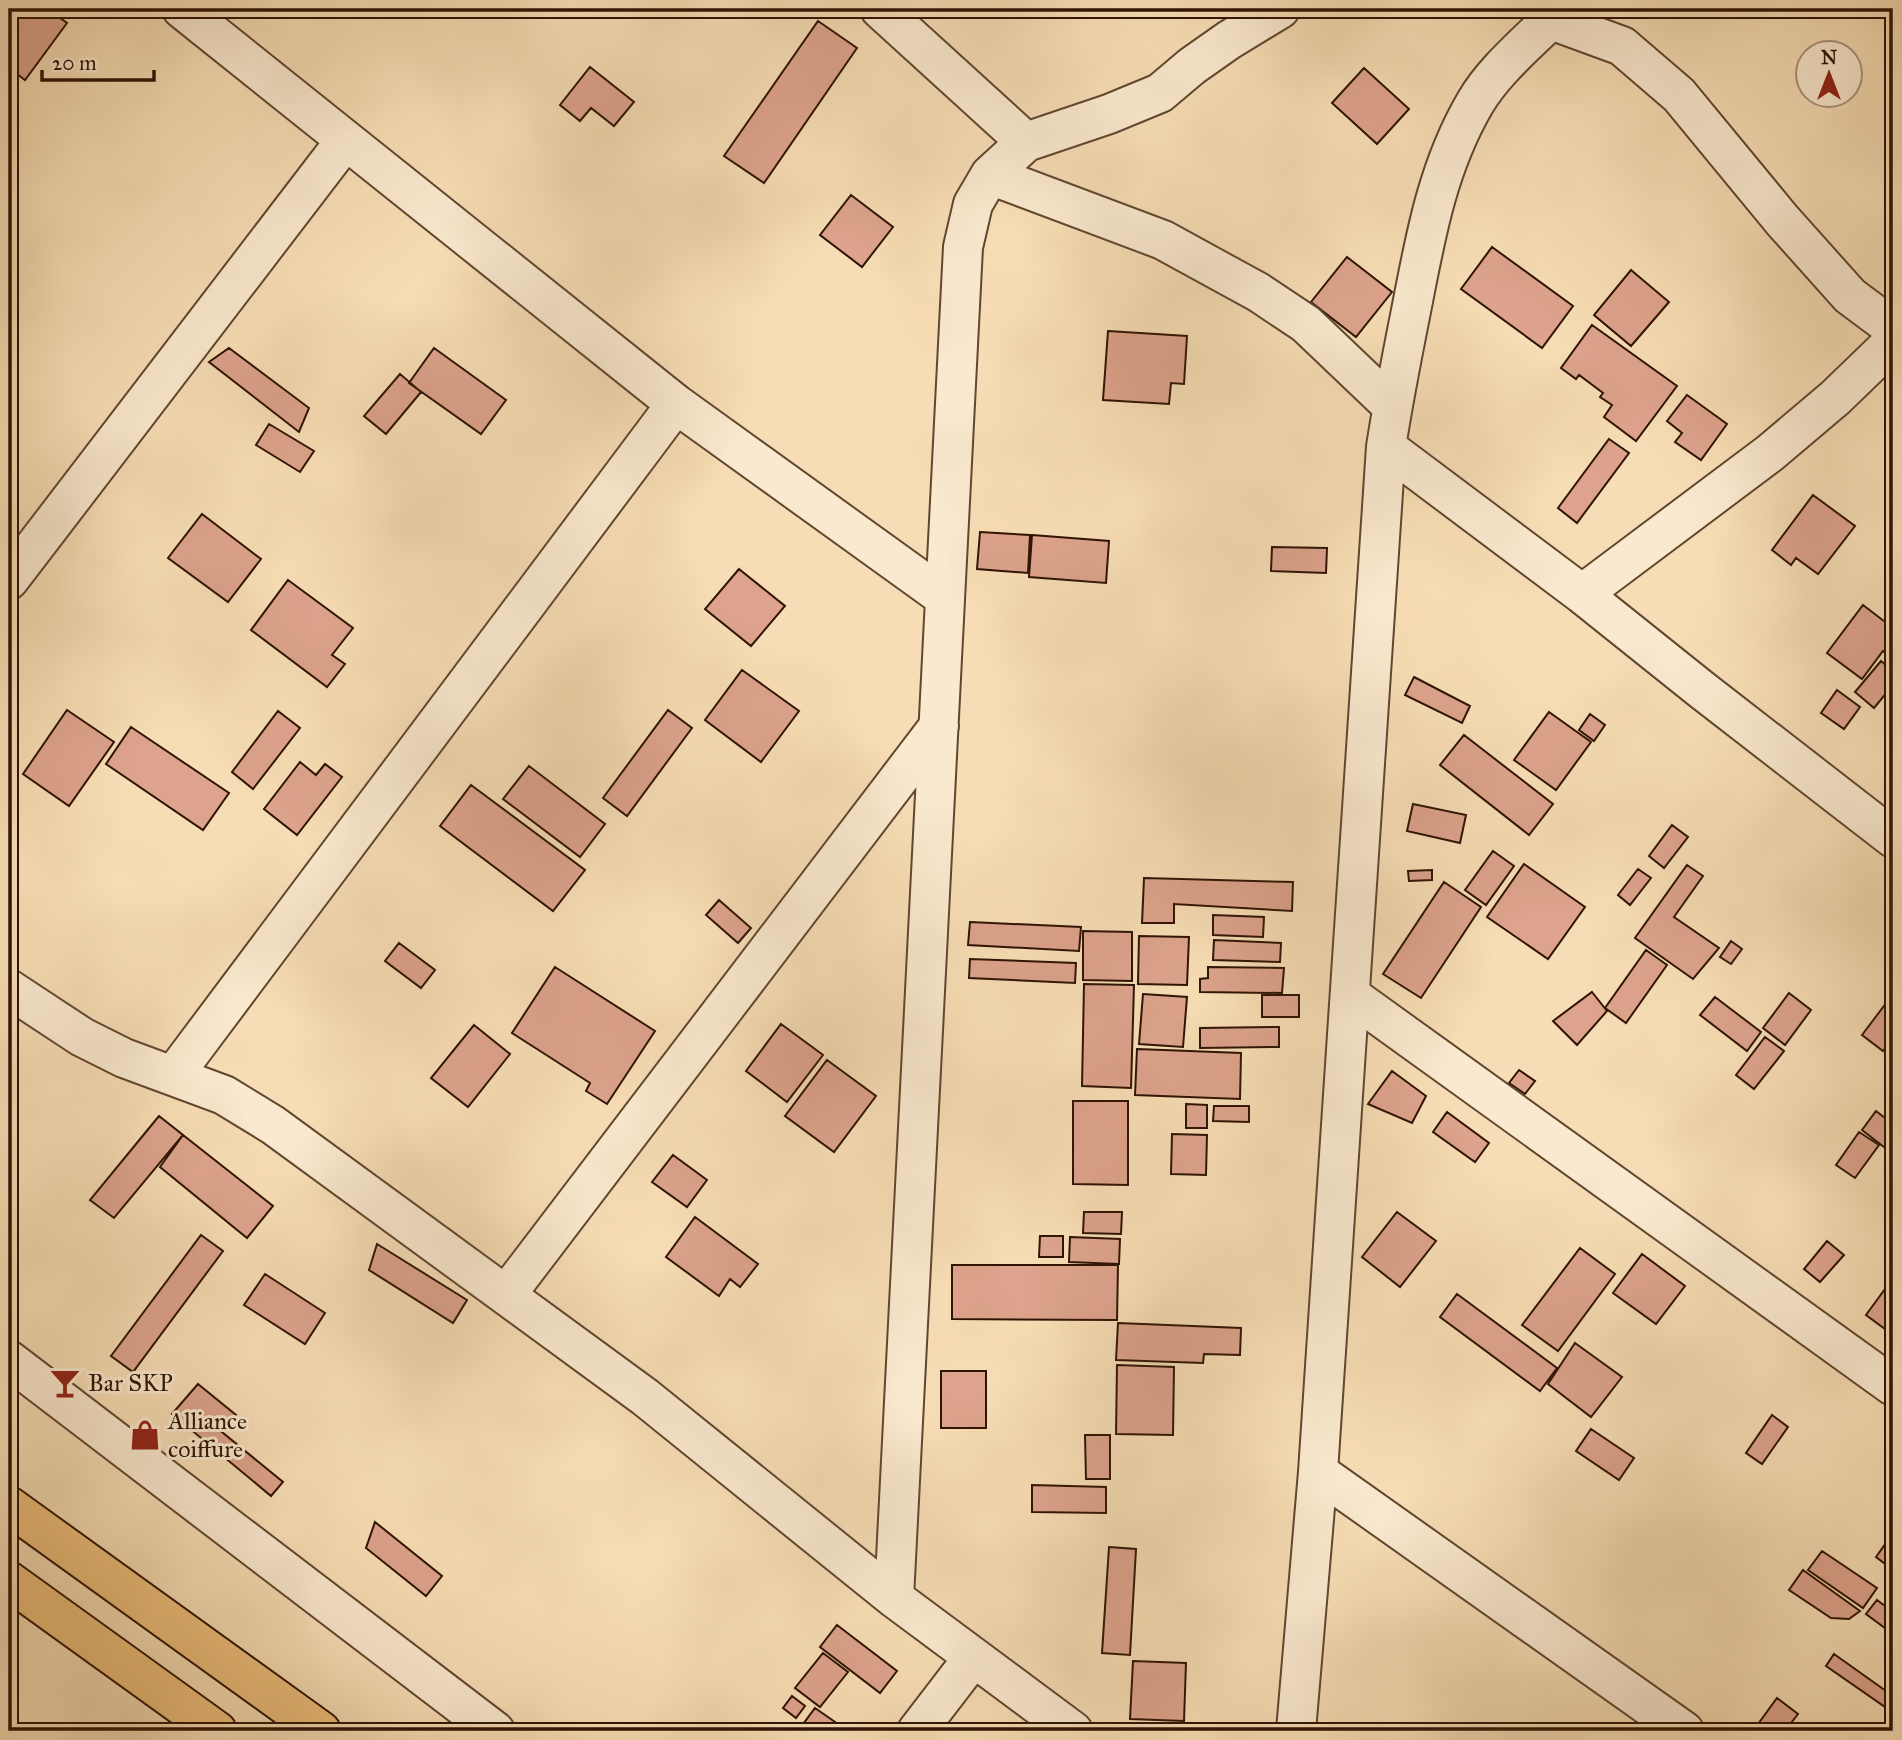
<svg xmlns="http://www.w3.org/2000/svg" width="1902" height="1740" font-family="'IM FELL Great Primer',serif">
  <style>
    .building { fill: #dda38c; stroke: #2f1304; stroke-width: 2 }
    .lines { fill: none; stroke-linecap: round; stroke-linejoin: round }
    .minor-casing { stroke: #614630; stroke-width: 42 }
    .primary-casing { stroke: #2f1304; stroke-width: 42 }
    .minor { stroke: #fae9cf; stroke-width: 38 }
    .primary { stroke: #ecbe7a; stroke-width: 38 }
    .labels { text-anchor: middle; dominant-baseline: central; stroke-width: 6; stroke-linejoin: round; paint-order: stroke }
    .poi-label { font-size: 24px; fill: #2f1304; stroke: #fae9cf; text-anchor: start }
  </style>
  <rect width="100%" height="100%" fill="#f7ddb5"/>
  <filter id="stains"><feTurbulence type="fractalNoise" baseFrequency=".00286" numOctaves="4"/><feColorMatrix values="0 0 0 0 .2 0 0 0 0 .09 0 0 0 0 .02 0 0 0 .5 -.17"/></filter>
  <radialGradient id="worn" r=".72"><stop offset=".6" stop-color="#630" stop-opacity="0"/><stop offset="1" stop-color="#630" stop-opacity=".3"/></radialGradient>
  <path class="building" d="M9 9H22L34 18 41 9H48L67 23 25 80 9 68Z
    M818 21 857 48 764 183 724 156Z
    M590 67 634 102 614 126 591 108 580 121 560 105Z
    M1364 68 1409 109 1377 144 1332 103Z
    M851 195 893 227 862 267 820 235Z
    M1492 247 1573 306 1542 348 1461 289Z
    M1347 257 1392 292 1356 337 1311 302Z
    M1631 270 1669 302 1631 346 1594 315Z
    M1592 325 1677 386 1636 441 1604 417 1612 405 1600 397 1603 393 1579 375 1576 379 1561 368Z
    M1108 331 1187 336 1184 384 1171 383 1169 404 1103 400Z
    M229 348 309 408 299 432 209 362Z
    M434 348 506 400 481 434 409 383Z
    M400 374 421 392 386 434 364 416Z
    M1687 395 1727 424 1701 460 1675 442 1682 433 1667 421Z
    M269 424 314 451 300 472 256 445Z
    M1609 439 1629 453 1577 523 1558 508Z
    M1813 495 1855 526 1818 574 1796 558 1791 565 1772 550Z
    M202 514 261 559 228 602 168 558Z
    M980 532 1030 535 1028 573 977 569Z
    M1032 535 1109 541 1106 583 1029 577Z
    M1272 547 1327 548 1326 573 1271 571Z
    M739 569 785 606 751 646 705 609Z
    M288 580 353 628 332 655 345 664 327 687 251 630Z
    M1863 605 1893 628V659L1883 651 1862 679 1827 653Z
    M1881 661 1893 671V685L1874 708 1855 692Z
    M742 670 799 711 761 762 705 720Z
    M1414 677 1470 706 1462 723 1405 695Z
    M1837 690 1860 707 1844 729 1821 713Z
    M67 710 114 742 69 806 23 774Z
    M668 710 692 728 627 816 603 798Z
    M278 711 300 728 253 789 232 772Z
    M1549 712 1591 742 1556 790 1514 760Z
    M1590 714 1605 725 1594 741 1579 730Z
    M131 727 229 793 203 830 106 764Z
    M1464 735 1553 804 1529 835 1440 765Z
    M300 762 316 775 325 764 342 777 297 835 264 809Z
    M529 766 605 824 580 857 503 799Z
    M471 785 585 870 553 911 440 826Z
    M1413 804 1466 815 1460 843 1407 831Z
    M1672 825 1688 837 1664 868 1649 856Z
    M1493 851 1514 866 1486 905 1465 890Z
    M1524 864 1585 907 1548 959 1487 917Z
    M1687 865 1703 876 1674 917 1719 948 1693 979 1635 938Z
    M1638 869 1651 878 1630 905 1618 895Z
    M1432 870V880L1409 881 1408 871Z
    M1144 878 1293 882 1292 911 1174 904V923H1142Z
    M1444 882 1481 907 1421 998 1383 974Z
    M719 900 751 928 738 943 706 915Z
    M1213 915 1264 917 1263 937 1213 935Z
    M970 922 1081 927 1079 951 968 945Z
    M1083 931 1132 932V981L1083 980Z
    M1139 936 1189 937 1187 985 1138 984Z
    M1214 940 1281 943 1280 962 1213 960Z
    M1731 941 1742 949 1731 964 1720 957Z
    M399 943 435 970 421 988 385 961Z
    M1646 950 1667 965 1626 1023 1605 1008Z
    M970 959 1076 963 1075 983 969 978Z
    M555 967 655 1031 607 1104 586 1091 590 1083 512 1033Z
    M1208 967 1284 968 1282 993 1200 992V979L1208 978Z
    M1084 984 1134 985 1131 1088 1082 1086Z
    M1592 992 1607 1011 1577 1045 1553 1021Z
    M1789 993 1811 1010 1785 1045 1763 1028Z
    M1143 994 1187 997 1183 1047 1139 1044Z
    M1893 994V1038L1883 1051 1862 1035Z
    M1262 995H1299V1017H1262Z
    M1715 997 1761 1032 1747 1051 1700 1015Z
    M781 1024 823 1055 787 1102 746 1071Z
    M474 1025 510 1054 468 1107 431 1078Z
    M1279 1027V1047L1200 1048V1028Z
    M1765 1037 1784 1051 1754 1089 1736 1075Z
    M1137 1049 1241 1053 1240 1099 1135 1095Z
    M827 1060 876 1096 834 1152 785 1116Z
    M1519 1070 1535 1081 1525 1094 1509 1083Z
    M1392 1071 1426 1096 1412 1123 1368 1104Z
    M1073 1101H1128V1185L1073 1184Z
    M1186 1104 1207 1105V1128H1186Z
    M1214 1106H1249V1122L1213 1121Z
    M1876 1111 1893 1124V1154L1862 1130Z
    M1447 1112 1489 1143 1475 1162 1433 1132Z
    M159 1116 183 1135 114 1218 90 1200Z
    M1859 1132 1879 1145 1855 1178 1836 1165Z
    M1172 1134 1207 1135 1206 1175 1171 1174Z
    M183 1135 273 1206 247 1238 160 1167Z
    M673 1155 707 1180 687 1207 652 1182Z
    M1084 1212H1122L1121 1234 1083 1233Z
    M1397 1212 1436 1241 1400 1287 1362 1257Z
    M695 1217 758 1264 740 1287 730 1279 719 1296 666 1257Z
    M201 1235 223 1251 133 1372 111 1356Z
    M1040 1236H1063V1257H1039Z
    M1070 1237 1120 1239 1119 1264 1069 1262Z
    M1827 1241 1844 1255 1820 1282 1804 1269Z
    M377 1244 467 1300 453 1323 369 1270Z
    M1580 1248 1615 1274 1558 1351 1522 1325Z
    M1642 1254 1685 1286 1656 1324 1613 1293Z
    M952 1265H1118L1117 1320 952 1319Z
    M265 1274 325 1313 305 1344 244 1305Z
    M1893 1278V1317L1885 1329 1866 1315Z
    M1457 1294 1557 1368 1540 1391 1440 1317Z
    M1118 1323 1241 1328 1240 1355 1204 1354 1203 1363 1116 1360Z
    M1575 1343 1622 1377 1591 1417 1548 1384Z
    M1117 1365 1174 1367 1173 1435 1116 1434Z
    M941 1371H986V1428H941Z
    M198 1384 236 1415 222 1432 283 1482 271 1496 172 1414Z
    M1772 1415 1788 1427 1762 1464 1746 1453Z
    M1591 1429 1634 1458 1619 1480 1576 1451Z
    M1085 1435H1110V1479H1086Z
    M1032 1485 1106 1487V1513L1032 1512Z
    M375 1522 442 1576 426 1596 366 1548Z
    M1893 1533V1570L1876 1557Z
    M1109 1547 1136 1549 1130 1655 1102 1653Z
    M1822 1551 1877 1588 1863 1608 1808 1570Z
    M1803 1570 1860 1611 1849 1619 1831 1618 1789 1590Z
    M1877 1600 1893 1612V1634L1866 1614Z
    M837 1625 897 1671 880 1693 820 1647Z
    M823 1653 848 1672 820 1707 795 1688Z
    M1834 1654 1893 1696V1702L1888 1709 1826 1666Z
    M1133 1661 1186 1663 1184 1721 1130 1719Z
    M792 1696 805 1706 796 1718 783 1708Z
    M1777 1698 1798 1714 1785 1731H1753Z
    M815 1708 848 1731H798Z"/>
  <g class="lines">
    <g class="minor-casing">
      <path id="minor" d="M182 9 676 404 944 597
        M880 9 1026 142
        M1547 9 1551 20 1622 46 1679 95 1782 220 1850 296 1893 328
        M990 175 1163 240 1258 292 1306 324 1392 406
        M1386 447 1582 594 1702 690 1893 838
        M9 580 345 141
        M1582 594 1770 453 1835 398 1893 342
        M9 989 82 1037 124 1058 224 1095 273 1125 645 1397 894 1598 1073 1731
        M1350 995 1893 1386
        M173 1076 676 404
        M506 1295 939 726
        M9 1360 495 1731
        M1318 1472 1684 1731
        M894 1598 963 247 973 204 990 175 1026 142 1109 114 1160 93 1192 66 1229 40 1280 9
        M917 1731 973 1658
        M1296 1731 1318 1472 1386 447C1393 402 1402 356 1411 311 1425 239 1437 168 1475 103 1496 67 1533 39 1561 9"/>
    </g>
    <g class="primary-casing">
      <path id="primary" d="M9 1506 321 1731
        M9 1581 217 1731"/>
    </g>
    <use href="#minor" class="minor"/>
    <use href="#primary" class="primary"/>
  </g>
  <defs>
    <g id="bar-bare" transform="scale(2.415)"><path d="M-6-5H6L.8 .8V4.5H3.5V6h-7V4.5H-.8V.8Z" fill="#8f2418" stroke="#fae9cf" stroke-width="2.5" paint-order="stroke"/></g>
    <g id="shop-bare" transform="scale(2.415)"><path d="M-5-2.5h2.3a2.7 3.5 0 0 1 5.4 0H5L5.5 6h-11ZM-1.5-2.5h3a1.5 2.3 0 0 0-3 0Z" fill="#8f2418" stroke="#fae9cf" stroke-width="2.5" paint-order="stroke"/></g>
  </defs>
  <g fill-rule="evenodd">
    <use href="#bar-bare" x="65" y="1383"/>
    <use href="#shop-bare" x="145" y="1435"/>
  </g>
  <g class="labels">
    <g class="poi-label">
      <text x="88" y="1383">Bar SKP</text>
      <text x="168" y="1421">Alliance<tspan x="168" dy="28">coiffure</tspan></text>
    </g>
  </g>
  <rect width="1902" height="1740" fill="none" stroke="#f7ddb5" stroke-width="35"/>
  <rect x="10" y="10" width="1881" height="1719" fill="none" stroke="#2f1304" stroke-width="3.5"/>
  <rect x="18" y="18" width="1867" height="1705" fill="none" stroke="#2f1304" stroke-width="2"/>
  <g transform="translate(1829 74)"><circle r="33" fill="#fae9cf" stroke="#a9937e" stroke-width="2"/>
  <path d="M0-5L12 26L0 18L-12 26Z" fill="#8f2418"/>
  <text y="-10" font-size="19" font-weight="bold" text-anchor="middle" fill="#2f1304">N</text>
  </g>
  <path d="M42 70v10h112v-10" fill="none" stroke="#2f1304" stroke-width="3.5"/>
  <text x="52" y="70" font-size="21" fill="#2f1304" stroke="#fae9cf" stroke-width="5" paint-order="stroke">20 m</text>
  <rect width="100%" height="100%" filter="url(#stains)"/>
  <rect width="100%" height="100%" fill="url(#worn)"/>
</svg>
